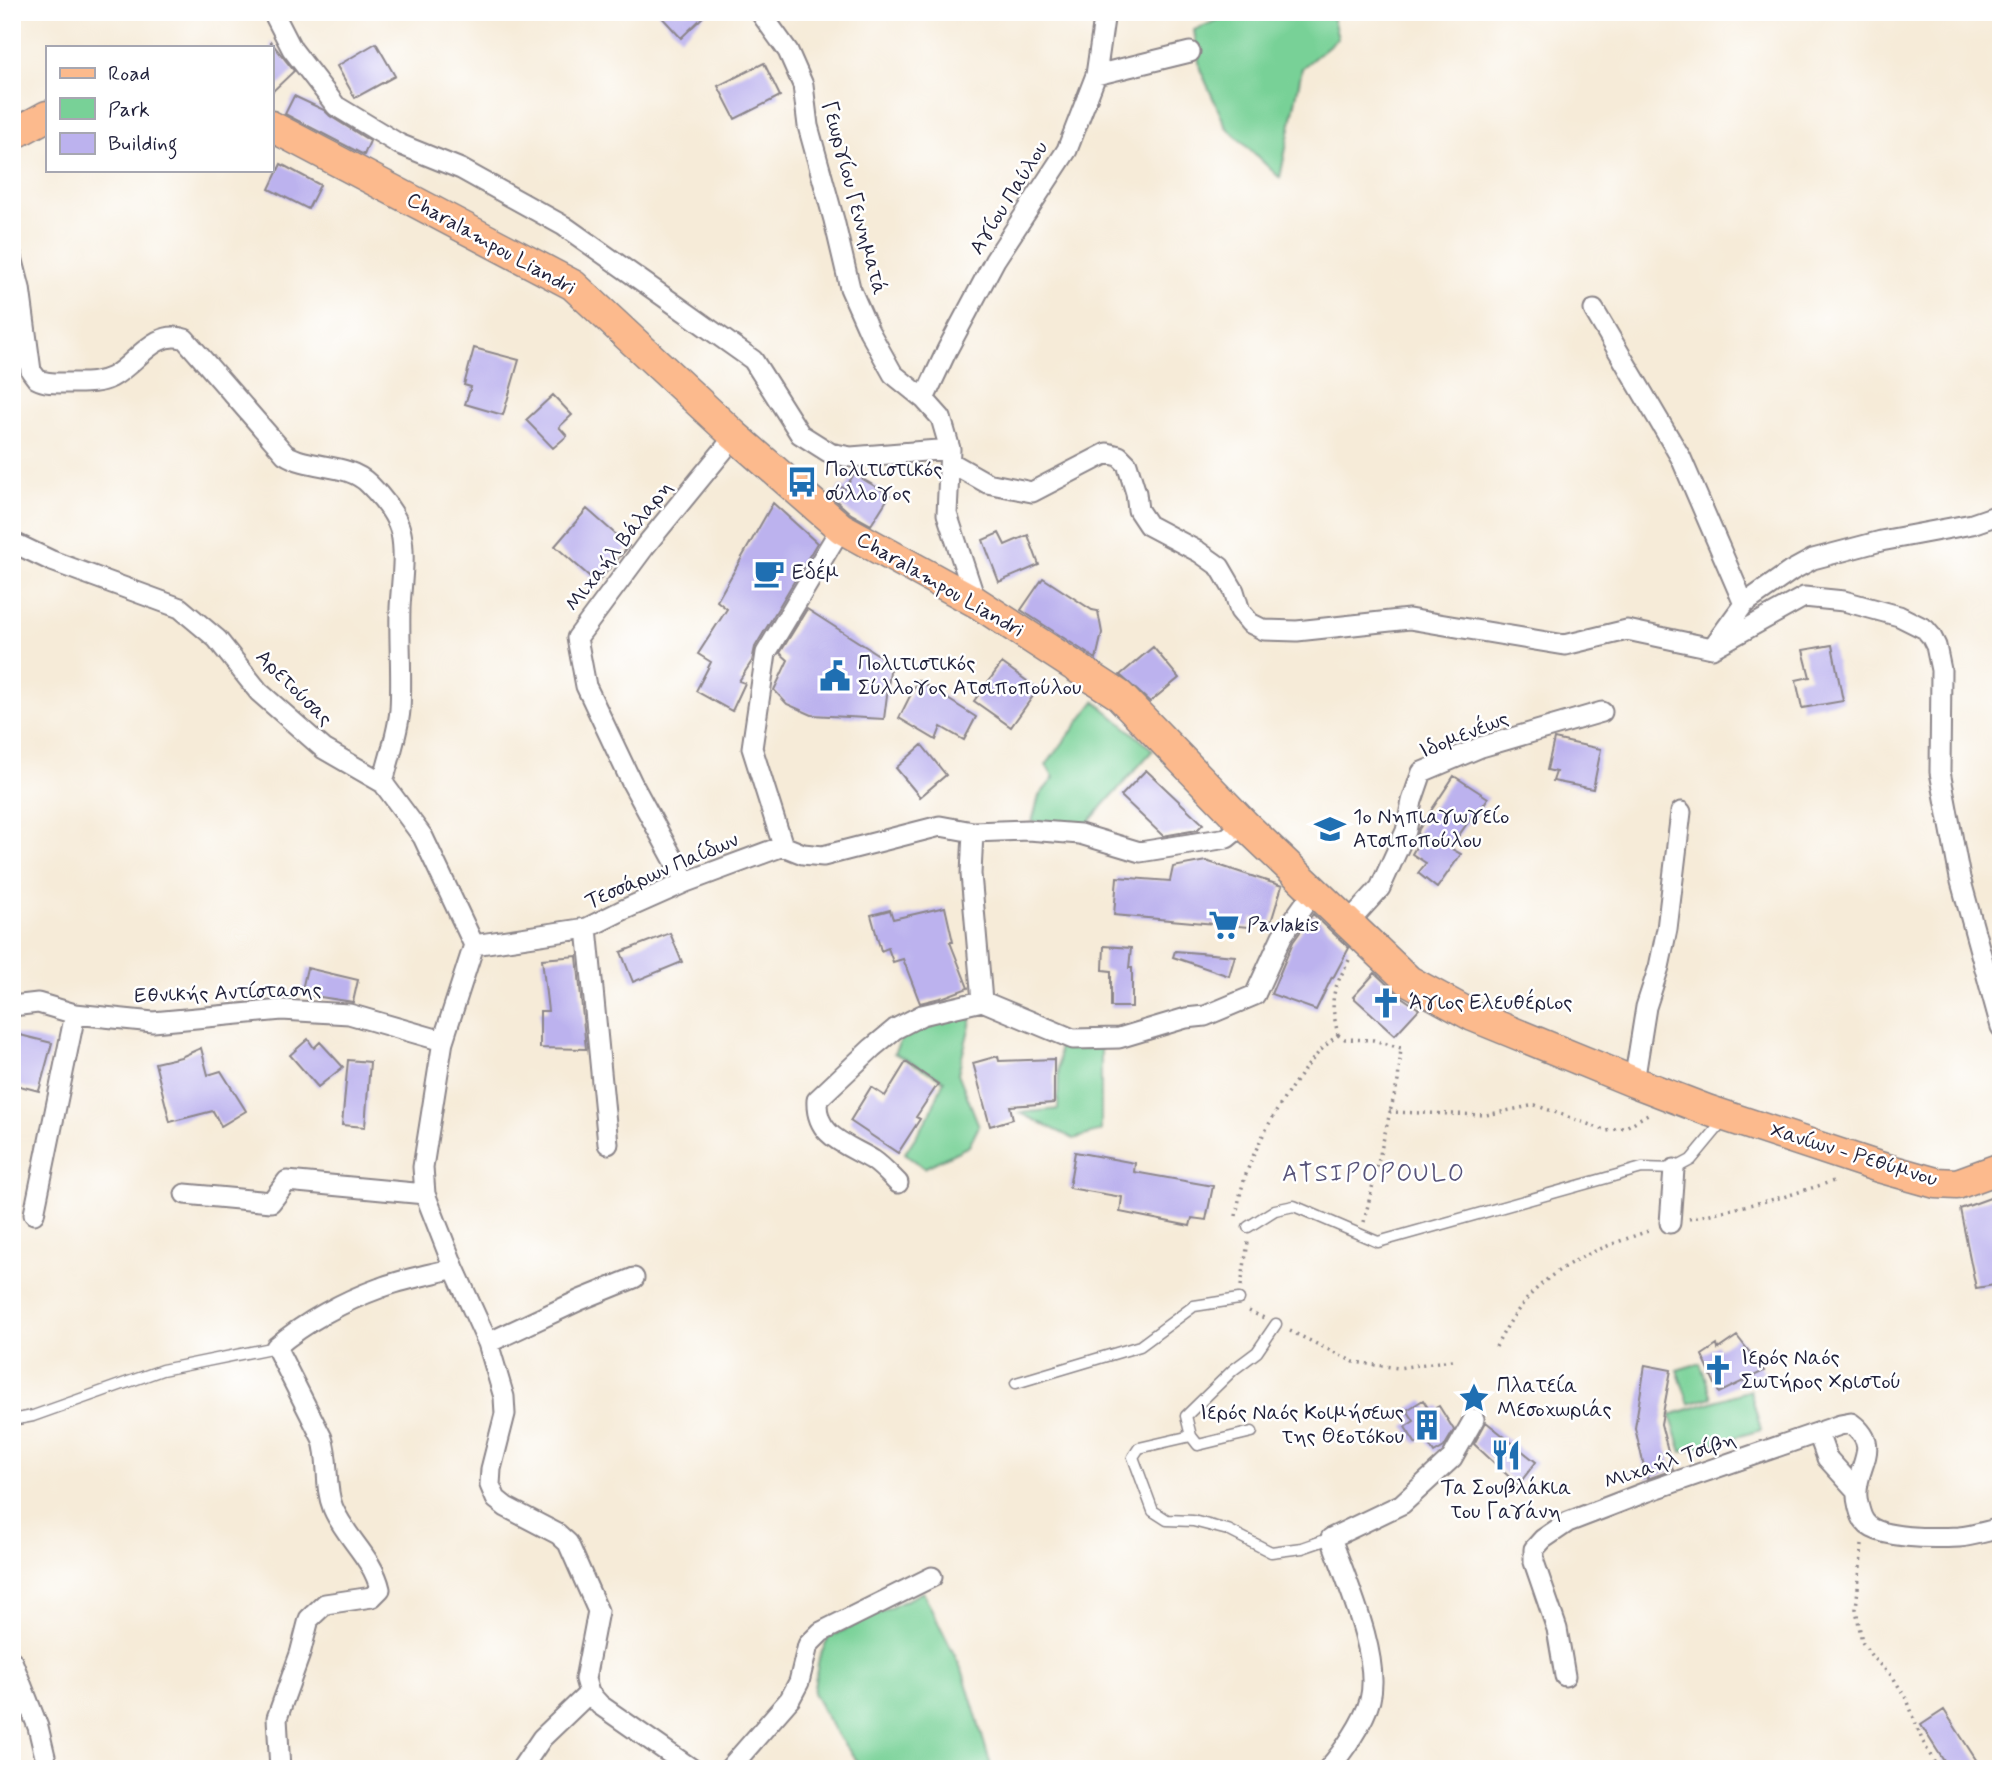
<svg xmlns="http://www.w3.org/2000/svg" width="2013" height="1781" font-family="Mynerve,sans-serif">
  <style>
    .green { fill: #78d197; stroke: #4d7a69; stroke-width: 2 }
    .building { fill: #bcb2ee }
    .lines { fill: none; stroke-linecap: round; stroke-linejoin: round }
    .service-casing { stroke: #8c868a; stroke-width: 13 }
    .minor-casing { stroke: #8c868a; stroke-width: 23 }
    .primary-casing { stroke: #8c868a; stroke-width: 33 }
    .path { stroke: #8c868a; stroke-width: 3.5; stroke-dasharray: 2 5; stroke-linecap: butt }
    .service { stroke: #fff; stroke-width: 10 }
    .minor { stroke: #fff; stroke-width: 19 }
    .primary { stroke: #fcba8d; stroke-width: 30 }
    .labels { text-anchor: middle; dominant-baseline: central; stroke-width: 5; stroke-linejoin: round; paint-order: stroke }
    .street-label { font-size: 21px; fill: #22223b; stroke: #fff }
    .poi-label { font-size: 21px; fill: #22223b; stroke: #fff; text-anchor: start }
    .quarter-label { font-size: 24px; letter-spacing: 2px; fill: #58547a; stroke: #fff }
  </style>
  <rect width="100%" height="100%" fill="#fff"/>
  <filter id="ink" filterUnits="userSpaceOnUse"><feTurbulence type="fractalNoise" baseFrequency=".0143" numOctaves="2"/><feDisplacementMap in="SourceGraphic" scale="14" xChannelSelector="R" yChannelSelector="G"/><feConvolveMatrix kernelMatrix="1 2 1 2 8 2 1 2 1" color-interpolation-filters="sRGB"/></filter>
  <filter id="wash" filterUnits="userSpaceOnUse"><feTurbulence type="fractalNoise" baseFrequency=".00686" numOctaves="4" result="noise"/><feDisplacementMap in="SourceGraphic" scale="28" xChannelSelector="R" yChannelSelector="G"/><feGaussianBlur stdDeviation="1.57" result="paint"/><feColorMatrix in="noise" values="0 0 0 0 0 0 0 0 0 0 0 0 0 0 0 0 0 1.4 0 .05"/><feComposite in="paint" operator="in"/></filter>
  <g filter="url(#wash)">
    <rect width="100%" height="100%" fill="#f6ebd8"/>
    <path class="green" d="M1236 12H1331L1338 38 1302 68 1280 178 1226 127 1200 69 1194 30Z
      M1095 701 1153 750 1087 824 1032 822 1039 796 1054 778 1046 765Z
      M973 1013 958 1073 979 1126 969 1146 924 1168 905 1153 930 1114 944 1080 894 1053 904 1035 932 1021Z
      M1059 1044 1075 1048H1101V1131L1074 1139 1020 1113 1058 1109Z
      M1700 1363 1712 1397 1689 1404 1677 1370Z
      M1750 1390 1761 1430 1682 1452 1670 1415Z
      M923 1592 963 1672 992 1769H863L835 1732 813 1693 819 1658 829 1637Z"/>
    <g id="blocks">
      <path class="building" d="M657 12H708L681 38Z
        M271 42 294 71 271 93Z
        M376 43 395 76 355 98 337 66Z
        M764 63 780 96 735 119 718 86Z
        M294 96 324 110 330 116 370 141 364 155 285 114Z
        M281 164 320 185 308 209 269 189Z
        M474 348 519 360 503 415 465 404 471 387 464 385Z
        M553 395 572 415 559 427 567 436 553 448 526 420Z
        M854 474 890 495 871 525 851 514 833 498 840 486 845 489Z
        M773 503 817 543 755 647 752 661 739 681 745 683 732 711 696 691 711 662 698 654 727 609 717 601Z
        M587 509 629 546 597 583 555 546Z
        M999 533 1005 545 1028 535 1039 565 999 582 983 540Z
        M1043 578 1092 610 1098 611 1102 633 1096 659 1021 610Z
        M807 609 891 663 884 719 812 715 787 704 774 690 788 660 780 653Z
        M1832 645 1843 701 1802 708 1796 680 1810 677 1803 650Z
        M1153 647 1179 678 1150 702 1120 675Z
        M1002 663 1038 689 1011 727 974 701Z
        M918 680 976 717 964 740 941 727 936 740 899 718Z
        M1554 739 1601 749 1593 789 1553 781 1556 772 1547 770Z
        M922 745 946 775 920 797 896 768Z
        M1146 770 1203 824 1197 830 1163 836 1121 796Z
        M1454 776 1488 798 1474 819 1471 818 1450 848 1461 854 1437 888 1418 873 1426 863 1412 854 1421 838 1417 836 1419 829Z
        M1206 861 1282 886 1271 922 1252 918 1249 927 1114 915 1117 877 1170 881 1173 867Z
        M945 907 953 942H950L968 988 944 997 920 1003 903 959 893 962 888 948 881 951 871 915 890 910 893 919Z
        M1313 914 1349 948 1333 978 1332 977 1316 1010 1271 994 1293 942Z
        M670 933 682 962 633 982 621 952Z
        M1104 946 1131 948 1129 968H1132V1007H1111V971L1103 970Z
        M1175 951 1235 956 1229 976 1173 957Z
        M577 956 586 1049 540 1048V1011H548L542 959Z
        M307 968 358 980 353 1002 301 994Z
        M1375 973 1397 994 1419 1009 1395 1035 1353 997Z
        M12 1033 52 1043 39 1091 12 1084Z
        M308 1039 314 1048 320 1042 343 1067 318 1087 290 1055Z
        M201 1048 208 1075 221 1071 246 1111 221 1126 213 1111 170 1122 155 1063 181 1057Z
        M998 1056 999 1061 1054 1059V1103L1010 1106 1013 1119 990 1126 973 1063Z
        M348 1060 370 1062 365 1127 342 1125Z
        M906 1062 938 1084 916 1117 920 1119 898 1153 850 1121 871 1087 885 1096Z
        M1075 1152 1135 1163 1134 1172 1213 1186 1206 1220 1192 1218 1190 1226 1120 1212 1122 1197 1069 1188Z
        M2001 1194V1284L1976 1288 1960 1209Z
        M1737 1336 1764 1371 1719 1393 1702 1355 1717 1345 1718 1349Z
        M1645 1365 1671 1370 1661 1424 1673 1470 1647 1479 1635 1428Z
        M1423 1400 1430 1411 1439 1406 1454 1430 1444 1447 1434 1453 1425 1438 1416 1444 1405 1427 1414 1421 1407 1410Z
        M1486 1422 1536 1462 1518 1485 1474 1444Z
        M1944 1710 1982 1769H1949L1921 1725Z"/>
    </g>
  </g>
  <g filter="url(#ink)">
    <use href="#blocks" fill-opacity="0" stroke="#8c868a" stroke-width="2"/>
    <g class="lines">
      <g class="service-casing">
        <path id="service" d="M1248 1227 1275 1210 1294 1206 1378 1242 1642 1168 1674 1169 1691 1160 1725 1119
          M1016 1383 1140 1346 1194 1306 1239 1299
          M12 1420 33 1416 162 1370 276 1347
          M1252 1432 1198 1445 1191 1436 1186 1416 1233 1370 1257 1352 1276 1324
          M1191 1436 1139 1448 1133 1457 1153 1511 1167 1520 1193 1521 1228 1530 1271 1552 1302 1548 1331 1538"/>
      </g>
      <g class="minor-casing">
        <path id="minor" d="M273 12 292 49 336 106 399 144 461 169 564 226 670 301 753 360 800 434 830 453 851 457 950 449
          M760 12 788 51 803 85 808 126 834 220 850 288 869 331 893 374 924 399 941 418 950 449 947 514 976 602
          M1096 75 1190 52
          M12 257 20 288 31 371 37 379C46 384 58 383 69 383 84 383 98 384 112 377 136 364 155 328 185 339L285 454C310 470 347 462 369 484 382 497 397 515 401 533 406 557 401 585 400 608 399 642 402 677 400 710 398 734 388 760 383 783
          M1594 310 1681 458 1744 604
          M924 399 947 350 995 260 1067 150 1096 75 1105 12
          M950 462 987 483 1032 492 1107 453 1119 456 1127 464 1136 493 1138 510 1148 525 1199 552 1220 567 1234 591 1240 611 1250 623 1264 630 1297 631 1409 619 1565 645 1627 630 1712 648 1744 604 1791 571 1813 559 1881 541 1972 524 2001 514
          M12 542 52 561 180 608 217 639 259 692 324 749 383 783 423 837 474 945
          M1716 646 1804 597 1844 601 1899 616 1925 629 1931 636 1936 646 1941 670 1940 772 1960 878 2001 1027
          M973 832 971 874 982 1001
          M783 846 752 748 766 653 841 528
          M686 882 632 783 586 686 577 638 646 545 735 436
          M1349 922 1380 888 1406 831 1412 801 1422 772 1481 747 1602 712
          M587 928 608 1144
          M474 945 443 1041 423 1167 425 1194 454 1268 488 1343 504 1397 505 1414 491 1469 490 1485 496 1499 506 1507 558 1534 568 1543 598 1611 585 1679 589 1693 600 1705 692 1769
          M474 945 587 928 623 910 686 882 783 846 803 854 823 856 940 826 973 832 1028 830 1080 834 1140 852 1227 838 1244 824
          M12 1006 38 1003 75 1014 153 1022 282 1010 349 1014 443 1041
          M1634 1082 1646 1007 1659 967 1667 929 1681 812
          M898 1183C890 1175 882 1166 873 1160 847 1144 815 1137 817 1100L872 1048 895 1029 922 1015 982 1001 1073 1039 1119 1038 1186 1018 1205 1016 1255 995 1282 936 1313 892
          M185 1194 271 1202 287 1181 425 1194
          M34 1214 75 1014
          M1670 1223 1674 1169
          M488 1343 580 1300 634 1278
          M1818 1433 1827 1458 1857 1491
          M12 1661 38 1727 48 1769
          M1565 1676 1557 1629 1534 1562V1549L1543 1539 1568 1522 1646 1492 1840 1425 1851 1423C1882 1446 1858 1463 1857 1491 1856 1498 1860 1516 1865 1522 1878 1540 1938 1538 1959 1537 1972 1536 1987 1531 2001 1528
          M280 1769 277 1718 300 1654 309 1619 325 1604 372 1597 380 1589C373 1558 345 1537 333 1508 324 1486 330 1461 322 1438L276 1347C305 1322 344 1301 380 1288 403 1279 429 1275 454 1268
          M521 1769 542 1738 589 1693
          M729 1769 790 1699 799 1682 808 1645 821 1632 932 1577
          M1328 1769C1343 1752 1364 1722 1370 1700 1381 1657 1346 1580 1331 1538L1402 1504 1452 1458 1474 1419"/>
      </g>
      <g class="primary-casing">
        <path id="primary" d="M271 126 573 285 735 436 841 528 976 602 1119 695 1244 824 1409 981 1473 1016 1634 1082 1707 1110 1879 1167 1936 1183 1957 1184 2001 1168
          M12 135 47 116"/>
      </g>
      <path class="path" d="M1338 1035 1345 1039 1373 1040 1401 1048 1398 1081 1390 1112
        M1338 1035C1329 995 1332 993 1350 958
        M1236 1216C1238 1205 1240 1194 1243 1184 1255 1140 1302 1061 1338 1035
        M1689 1219 1783 1197 1837 1180
        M1364 1222 1390 1112 1486 1115 1535 1105 1607 1131 1626 1127 1648 1114
        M1241 1286 1248 1242
        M1249 1311 1264 1318
        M1290 1331 1354 1362 1398 1368 1452 1360
        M1496 1347C1533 1272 1577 1256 1651 1230
        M1862 1545 1856 1609 1862 1642 1873 1658 1893 1677 1908 1702 1922 1740 1938 1769"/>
      <use href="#service" class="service"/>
      <use href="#minor" class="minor"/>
      <use href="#primary" class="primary"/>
    </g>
  </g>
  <defs>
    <g id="bus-bare" transform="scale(2.415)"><path d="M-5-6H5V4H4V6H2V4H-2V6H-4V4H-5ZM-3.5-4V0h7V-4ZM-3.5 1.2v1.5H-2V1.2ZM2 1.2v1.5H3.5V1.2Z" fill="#1f6fb2" stroke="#fff" stroke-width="2.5" paint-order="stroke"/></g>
    <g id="cafe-bare" transform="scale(2.415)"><path d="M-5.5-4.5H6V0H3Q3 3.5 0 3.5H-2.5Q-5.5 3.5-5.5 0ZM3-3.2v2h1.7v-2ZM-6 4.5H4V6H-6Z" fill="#1f6fb2" stroke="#fff" stroke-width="2.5" paint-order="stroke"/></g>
    <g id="civic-bare" transform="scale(2.415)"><path d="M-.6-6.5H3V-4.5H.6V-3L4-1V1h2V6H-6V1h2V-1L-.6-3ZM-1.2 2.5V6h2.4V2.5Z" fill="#1f6fb2" stroke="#fff" stroke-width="2.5" paint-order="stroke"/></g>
    <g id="school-bare" transform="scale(2.415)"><path d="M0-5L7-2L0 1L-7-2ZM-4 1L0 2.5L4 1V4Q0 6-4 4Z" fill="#1f6fb2" stroke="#fff" stroke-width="2.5" paint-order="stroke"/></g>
    <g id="supermarket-bare" transform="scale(2.415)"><path d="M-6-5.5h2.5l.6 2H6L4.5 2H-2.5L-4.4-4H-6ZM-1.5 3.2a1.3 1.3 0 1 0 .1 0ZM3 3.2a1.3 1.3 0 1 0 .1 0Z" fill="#1f6fb2" stroke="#fff" stroke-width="2.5" paint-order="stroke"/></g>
    <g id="church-bare" transform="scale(2.415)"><path d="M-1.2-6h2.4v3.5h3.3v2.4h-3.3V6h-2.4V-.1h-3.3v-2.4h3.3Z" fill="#1f6fb2" stroke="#fff" stroke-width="2.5" paint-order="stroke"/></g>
    <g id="sight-bare" transform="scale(2.415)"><path d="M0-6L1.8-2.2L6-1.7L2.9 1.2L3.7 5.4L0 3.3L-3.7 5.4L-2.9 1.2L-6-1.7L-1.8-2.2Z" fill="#1f6fb2" stroke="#fff" stroke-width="2.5" paint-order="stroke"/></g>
    <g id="building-bare" transform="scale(2.415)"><path d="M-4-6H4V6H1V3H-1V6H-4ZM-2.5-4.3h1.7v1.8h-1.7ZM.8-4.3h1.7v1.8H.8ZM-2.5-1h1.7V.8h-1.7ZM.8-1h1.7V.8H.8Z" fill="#1f6fb2" stroke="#fff" stroke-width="2.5" paint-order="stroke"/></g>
    <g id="restaurant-bare" transform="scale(2.415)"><path d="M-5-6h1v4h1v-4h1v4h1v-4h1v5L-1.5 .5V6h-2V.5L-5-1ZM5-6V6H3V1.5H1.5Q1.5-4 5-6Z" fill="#1f6fb2" stroke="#fff" stroke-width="2.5" paint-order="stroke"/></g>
  </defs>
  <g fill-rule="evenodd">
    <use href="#bus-bare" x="802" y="482"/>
    <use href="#cafe-bare" x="769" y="573"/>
    <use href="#civic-bare" x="835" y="676"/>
    <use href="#school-bare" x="1330" y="829"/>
    <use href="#supermarket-bare" x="1224" y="925"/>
    <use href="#church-bare" x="1386" y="1003"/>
    <use href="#church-bare" x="1718" y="1370"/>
    <use href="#sight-bare" x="1474" y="1398"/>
    <use href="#building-bare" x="1427" y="1425"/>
    <use href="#restaurant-bare" x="1506" y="1455"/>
  </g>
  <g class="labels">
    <g class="street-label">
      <text transform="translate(854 198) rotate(75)">Γεωργίου Γεννηματά</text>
      <text transform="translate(1009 198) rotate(-58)">Αγίου Παύλου</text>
      <text transform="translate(491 244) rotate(29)">Charalampou Liandri</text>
      <text transform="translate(619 546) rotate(-52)">Μιχαήλ Βάλαρη</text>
      <text transform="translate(940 585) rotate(30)">Charalampou Liandri</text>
      <text transform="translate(294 688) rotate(45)">Αρετούσας</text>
      <text transform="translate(1464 735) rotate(-22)">Ιδομενέως</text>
      <text transform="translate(662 871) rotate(-23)">Τεσσάρων Παίδων</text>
      <text transform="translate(228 993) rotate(-2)">Εθνικής Αντίστασης</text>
      <text transform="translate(1854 1155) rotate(17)">Χανίων - Ρεθύμνου</text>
      <text transform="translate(1670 1461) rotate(-19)">Μιχαήλ Τσίβη</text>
    </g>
    <g class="poi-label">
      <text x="825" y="470">Πολιτιστικός<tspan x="825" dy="24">σύλλογος</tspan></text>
      <text x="792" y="573">Εδέμ</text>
      <text x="858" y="664">Πολιτιστικός<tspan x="858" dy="24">Σύλλογος Ατσιποπούλου</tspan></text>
      <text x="1353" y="817">1ο Νηπιαγωγείο<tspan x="1353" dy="24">Ατσιποπούλου</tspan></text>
      <text x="1247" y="925">Pavlakis</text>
      <text x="1409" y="1003">Άγιος Ελευθέριος</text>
      <text x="1741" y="1358">Ιερός Ναός<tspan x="1741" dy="24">Σωτήρος Χριστού</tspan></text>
      <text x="1497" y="1386">Πλατεία<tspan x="1497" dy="24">Μεσοχωριάς</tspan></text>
      <text x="1404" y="1413" text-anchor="end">Ιερός Ναός Κοιμήσεως<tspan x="1404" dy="24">της Θεοτόκου</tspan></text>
      <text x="1506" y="1488" text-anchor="middle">Τα Σουβλάκια<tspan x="1506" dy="24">του Γαγάνη</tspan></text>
    </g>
    <g class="quarter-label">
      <text x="1374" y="1174">ATSIPOPOULO</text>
    </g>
  </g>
  <rect width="2013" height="1781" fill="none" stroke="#fff" stroke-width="42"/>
  <rect x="46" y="46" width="228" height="126" fill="#ffffff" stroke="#a7a7b1" stroke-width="2"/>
  <rect x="60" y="68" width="35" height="10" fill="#fcba8d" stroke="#a7a7b1" stroke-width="2"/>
  <text x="108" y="80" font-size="21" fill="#22223b">Road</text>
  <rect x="60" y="98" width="35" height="21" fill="#78d197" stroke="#a7a7b1" stroke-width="2"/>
  <text x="108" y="116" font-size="21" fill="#22223b">Park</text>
  <rect x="60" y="133" width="35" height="21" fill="#bcb2ee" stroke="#a7a7b1" stroke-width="2"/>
  <text x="108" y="150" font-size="21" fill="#22223b">Building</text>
</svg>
